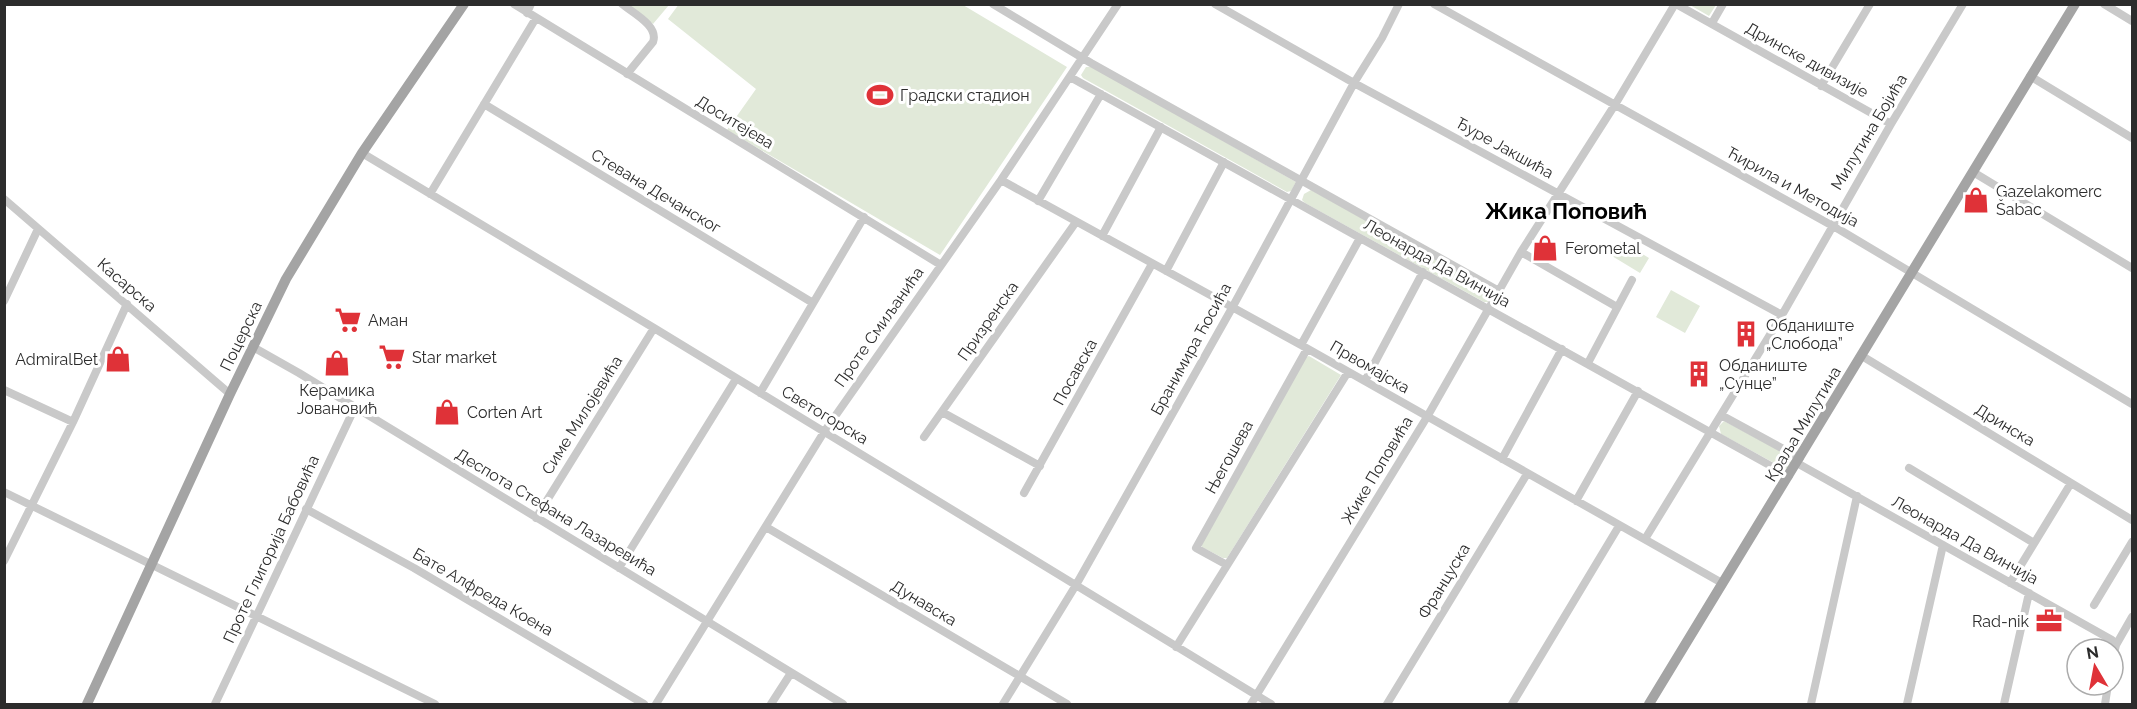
<svg xmlns="http://www.w3.org/2000/svg" width="2137" height="709" font-family="Raleway,sans-serif">
  <style>
    .green { fill: #e1e9d9 }
    .lines { fill: none; stroke-linecap: round; stroke-linejoin: round }
    .minor { stroke: #c9c9c9; stroke-width: 8 }
    .major { stroke: #a4a4a4; stroke-width: 10 }
    .labels { text-anchor: middle; dominant-baseline: central; stroke-width: 6; stroke-linejoin: round; paint-order: stroke }
    .street-label { font-size: 16px; fill: #2c2c2c; stroke: #fff }
    .poi-label { font-size: 16px; fill: #2c2c2c; stroke: #fff; text-anchor: start }
    .district-label { font-size: 22px; font-weight: bold; fill: #000; stroke: #fff }
  </style>
  <rect width="100%" height="100%" fill="#fff"/>
  <path class="green" d="M679 4 963 5 1067 67 940 255 727 130 756 89 668 19Z
    M629 5H669L653 24Z
    M1690 5H1716L1709 16Z
    M1086 67H1092L1296 182 1291 191 1287 192 1083 78 1081 75Z
    M1311 190 1492 290 1493 293 1488 302H1484L1305 203 1302 200 1304 194Z
    M1621 241 1649 258 1640 273 1612 256Z
    M1671 290 1700 306 1685 333 1656 317Z
    M1309 356 1341 375 1227 558H1223L1202 547 1201 544 1306 357Z
    M1724 421 1790 456 1792 462 1788 468 1785 469 1721 434 1719 426Z"/>
  <g class="lines">
    <path class="minor" d="M514 4 941 265
      M622 4C633 13 659 26 653 42L627 74
      M993 4 1091 63 1499 291
      M1215 4 1354 83 1782 315
      M1434 4 1840 230 2132 404
      M1676 4 1891 124
      M2104 4 2132 21
      M527 13 531 4
      M1712 23 1723 4
      M2030 76 2132 138
      M1070 77 1789 476
      M1821 86 1870 4
      M484 104 813 303
      M362 153 654 328 1271 704
      M1973 172 2132 268
      M1001 180 1301 345 1722 583
      M430 194 536 18
      M4 199 230 394
      M1038 201 1101 94
      M1102 236 1161 127
      M1521 252 1617 307
      M1166 271 1224 162
      M4 301 38 229
      M1301 345 1360 238
      M253 347 299 373 843 704
      M1862 356 2132 520
      M1588 363 1632 280
      M1365 381 1423 272
      M4 390 73 422
      M760 393 864 217
      M942 412 1040 466
      M1721 415 1800 458
      M924 437 1076 222
      M1502 459 1562 349
      M1797 463 2112 640 2116 645
      M1909 468 2034 543
      M4 492 435 704
      M1024 493 1152 264
      M1576 501 1638 391
      M306 509 414 568 644 704
      M536 518 654 328
      M766 527 1067 704
      M1645 539 1782 315 1891 124 1963 4
      M4 561 73 422 127 304
      M1227 565 1196 548 1307 349
      M619 568 736 379
      M2010 583 2071 483
      M2094 605 2132 542
      M1176 647 1348 372
      M2113 658 2116 645 2132 617
      M215 704 355 407
      M656 704 824 432 1001 180 1118 4
      M771 704 791 673
      M1003 704 1076 585 1232 308 1354 83 1382 38 1399 4
      M1251 704 1427 417 1521 252 1616 103 1675 4
      M1387 704 1527 474
      M1512 704 1619 526
      M1811 704 1857 496
      M1907 704 1943 545
      M2004 704 2029 593
      M2105 704 2108 685"/>
    <path class="major" d="M87 704 230 394 286 279 362 153 464 4
      M1649 704 2075 4"/>
  </g>
  <defs>
    <g id="stadium-bare" transform="scale(2.07)"><path d="M0-5a6.5 5 0 1 0 0 10a6.5 5 0 1 0 0-10ZM-3.5-1.8h7v3.6h-7Z" fill="#df3238" stroke="#fff" stroke-width="2.5" paint-order="stroke"/></g>
    <g id="shop-bare" transform="scale(2.07)"><path d="M-5-2.5h2.3a2.7 3.5 0 0 1 5.4 0H5L5.5 6h-11ZM-1.5-2.5h3a1.5 2.3 0 0 0-3 0Z" fill="#df3238" stroke="#fff" stroke-width="2.5" paint-order="stroke"/></g>
    <g id="supermarket-bare" transform="scale(2.07)"><path d="M-6-5.5h2.5l.6 2H6L4.5 2H-2.5L-4.4-4H-6ZM-1.5 3.2a1.3 1.3 0 1 0 .1 0ZM3 3.2a1.3 1.3 0 1 0 .1 0Z" fill="#df3238" stroke="#fff" stroke-width="2.5" paint-order="stroke"/></g>
    <g id="building-bare" transform="scale(2.07)"><path d="M-4-6H4V6H1V3H-1V6H-4ZM-2.5-4.3h1.7v1.8h-1.7ZM.8-4.3h1.7v1.8H.8ZM-2.5-1h1.7V.8h-1.7ZM.8-1h1.7V.8H.8Z" fill="#df3238" stroke="#fff" stroke-width="2.5" paint-order="stroke"/></g>
    <g id="office-bare" transform="scale(2.07)"><path d="M-6-3h4V-5.5h4V-3h4V5H-6ZM-1-4.5V-3h2v-1.5ZM-6 0V1H6V0Z" fill="#df3238" stroke="#fff" stroke-width="2.5" paint-order="stroke"/></g>
  </defs>
  <g fill-rule="evenodd">
    <use href="#stadium-bare" x="880" y="95"/>
    <use href="#shop-bare" x="1976" y="200"/>
    <use href="#shop-bare" x="1545" y="248"/>
    <use href="#supermarket-bare" x="348" y="320"/>
    <use href="#building-bare" x="1746" y="334"/>
    <use href="#supermarket-bare" x="392" y="357"/>
    <use href="#shop-bare" x="118" y="359"/>
    <use href="#shop-bare" x="337" y="363"/>
    <use href="#building-bare" x="1699" y="374"/>
    <use href="#shop-bare" x="447" y="412"/>
    <use href="#office-bare" x="2049" y="621"/>
  </g>
  <g class="labels">
    <g class="street-label">
      <text transform="translate(1807 60) rotate(29)">Дринске дивизије</text>
      <text transform="translate(735 122) rotate(31)">Доситејева</text>
      <text transform="translate(1869 132) rotate(-59)">Милутина Бојића</text>
      <text transform="translate(1505 148) rotate(29)">Ђуре Јакшића</text>
      <text transform="translate(1793 187) rotate(29)">Ћирила и Методија</text>
      <text transform="translate(656 191) rotate(31)">Стевана Дечанског</text>
      <text transform="translate(1437 263) rotate(29)">Леонарда Да Винчија</text>
      <text transform="translate(127 285) rotate(41)">Касарска</text>
      <text transform="translate(988 321) rotate(-55)">Призренска</text>
      <text transform="translate(879 327) rotate(-55)">Проте Смиљанића</text>
      <text transform="translate(241 336) rotate(-64)">Поцерска</text>
      <text transform="translate(1191 349) rotate(-61)">Бранимира Ћосића</text>
      <text transform="translate(1370 367) rotate(30)">Првомајска</text>
      <text transform="translate(1075 372) rotate(-61)">Посавска</text>
      <text transform="translate(582 415) rotate(-58)">Симе Милојевића</text>
      <text transform="translate(825 415) rotate(31)">Светогорска</text>
      <text transform="translate(1803 424) rotate(-59)">Краља Милутина</text>
      <text transform="translate(2005 425) rotate(31)">Дринска</text>
      <text transform="translate(1229 457) rotate(-61)">Његошева</text>
      <text transform="translate(1377 470) rotate(-59)">Жике Поповића</text>
      <text transform="translate(556 512) rotate(31)">Деспота Стефана Лазаревића</text>
      <text transform="translate(1965 540) rotate(29)">Леонарда Да Винчија</text>
      <text transform="translate(271 549) rotate(-65)">Проте Глигорија Бабовића</text>
      <text transform="translate(1444 581) rotate(-59)">Француска</text>
      <text transform="translate(483 592) rotate(30)">Бате Алфреда Коена</text>
      <text transform="translate(924 603) rotate(31)">Дунавска</text>
    </g>
    <g class="poi-label">
      <text x="900" y="95">Градски стадион</text>
      <text x="1996" y="191">Gazelakomerc<tspan x="1996" dy="18">Šabac</tspan></text>
      <text x="1565" y="248">Ferometal</text>
      <text x="368" y="320">Аман</text>
      <text x="1766" y="325">Обданиште<tspan x="1766" dy="18">„Слобода”</tspan></text>
      <text x="412" y="357">Star market</text>
      <text x="98" y="359" text-anchor="end">AdmiralBet</text>
      <text x="1719" y="365">Обданиште<tspan x="1719" dy="18">„Сунце”</tspan></text>
      <text x="337" y="390" text-anchor="middle">Керамика<tspan x="337" dy="18">Јовановић</tspan></text>
      <text x="467" y="412">Corten Art</text>
      <text x="2029" y="621" text-anchor="end">Rad-nik</text>
    </g>
    <g class="district-label">
      <text x="1566" y="211">Жика Поповић</text>
    </g>
  </g>
  <rect width="2137" height="709" fill="none" stroke="#2c2c2c" stroke-width="12"/>
  <g transform="translate(2095 667) rotate(350)"><circle r="28" fill="#ffffff" stroke="#ababab" stroke-width="1.5"/>
  <path d="M0-4.5L10 22L0 15L-10 22Z" fill="#df3238"/>
  <text y="-9" font-size="16" font-weight="bold" text-anchor="middle" fill="#2c2c2c">N</text>
  </g>
</svg>
